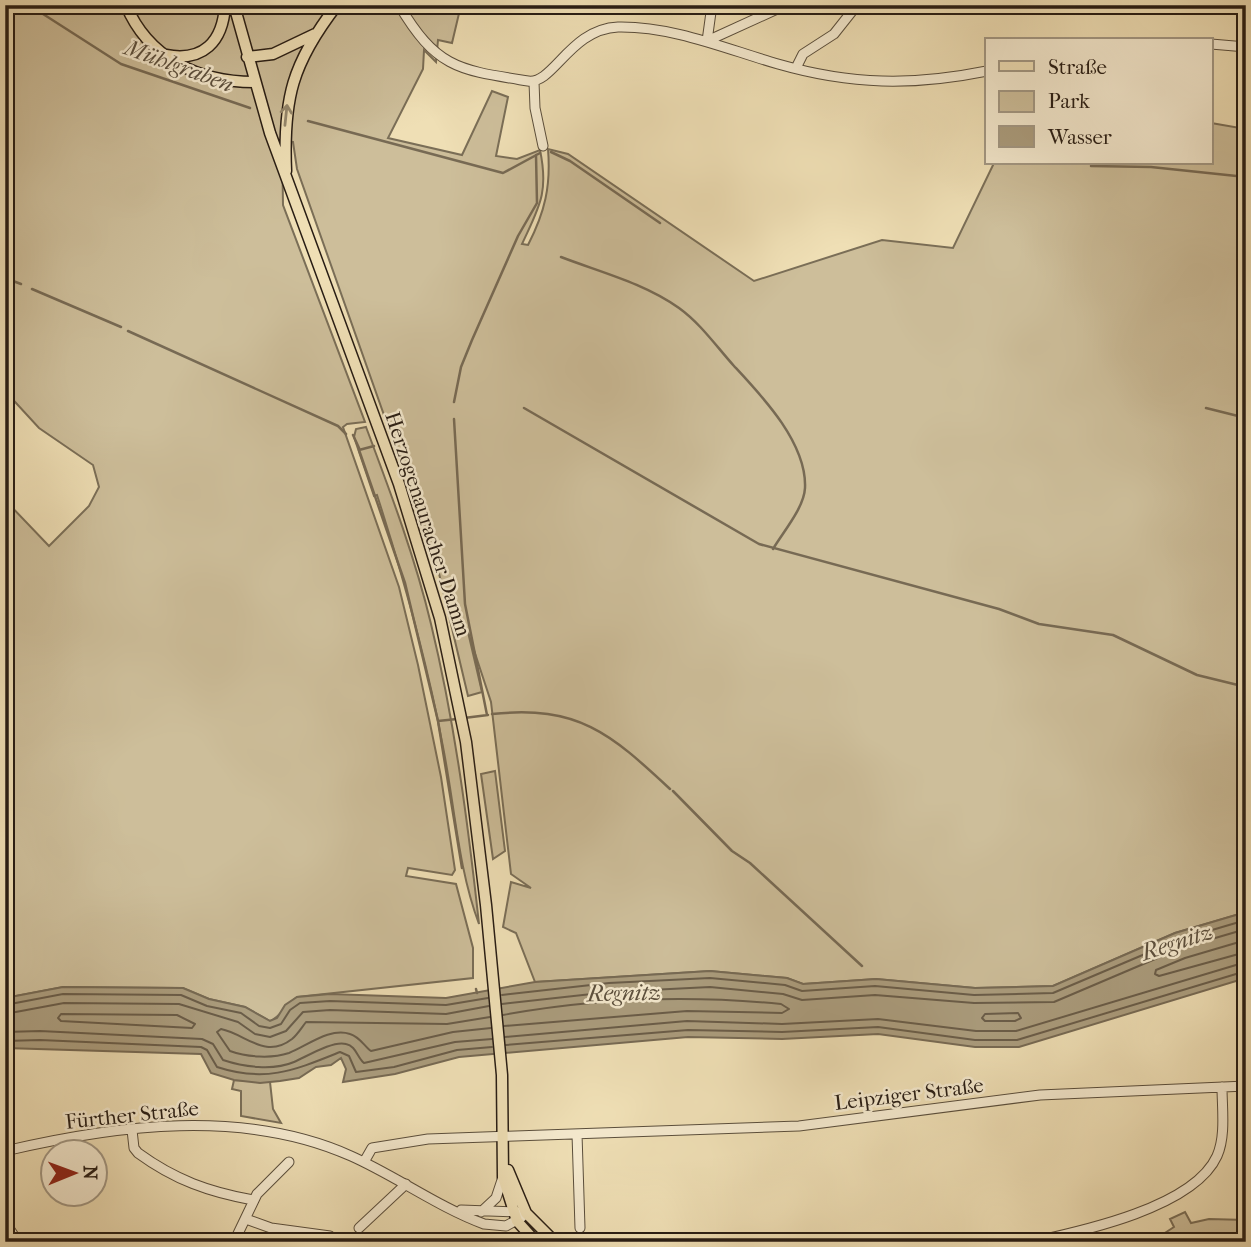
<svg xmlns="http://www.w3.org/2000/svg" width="1251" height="1247" font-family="'IM FELL French Canon',serif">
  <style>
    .green { fill: #cdbe9a; stroke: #7a6e57; stroke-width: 2 }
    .water { fill: #ab9d7e; stroke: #776a54; stroke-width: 2 }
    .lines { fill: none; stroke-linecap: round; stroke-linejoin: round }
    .shore { stroke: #6a5d49; stroke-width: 2 }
    .stream { stroke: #776a54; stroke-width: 2.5 }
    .minor-casing { stroke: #5a4e3c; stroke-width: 11 }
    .major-casing { stroke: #281d14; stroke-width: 13 }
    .highway-casing { stroke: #281d14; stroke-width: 15 }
    .minor { stroke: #f5eacf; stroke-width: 9 }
    .major { stroke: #efdfb5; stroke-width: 10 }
    .highway { stroke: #efdfb5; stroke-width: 12 }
    .oneway { stroke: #95886d }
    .labels { text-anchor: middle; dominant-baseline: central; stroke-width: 5; stroke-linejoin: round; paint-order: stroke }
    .street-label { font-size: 21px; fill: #281d14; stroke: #f5eacf }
    .water-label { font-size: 23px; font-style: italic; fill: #5c503e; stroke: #f5eacf }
  </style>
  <rect width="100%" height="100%" fill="#efdfb5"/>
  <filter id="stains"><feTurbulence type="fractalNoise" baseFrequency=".00286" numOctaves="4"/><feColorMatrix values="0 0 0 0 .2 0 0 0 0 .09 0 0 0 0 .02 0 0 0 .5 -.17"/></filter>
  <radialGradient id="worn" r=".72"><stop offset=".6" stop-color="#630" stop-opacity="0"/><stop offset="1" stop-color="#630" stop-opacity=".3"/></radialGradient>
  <path class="green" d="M5 5H461L452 43 438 40 436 62 424 50 423 69 388 138 462 155 492 91 508 97 496 156 517 159 540 150C549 193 539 207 522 244L528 245C545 212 551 186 548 149L568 154 754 281 882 240 953 248 994 163H1211V123L1246 129V912L1175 933 1053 986 975 988 876 979 803 984 787 978 710 971 535 982 516 933 503 927 511 882 531 888 511 874 491 702 468 632 482 692 468 696 437 565 297 169 293 142 282 141 283 205 365 422 347 424 343 427 399 587 418 665 441 777 455 870 452 875 408 868 406 876 456 884 473 948V978L297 997C286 1004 281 1017 270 1021L245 1007 209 999 183 988 63 987 5 998V500L49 546 89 506 99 487 93 465 39 428 5 391Z
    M366 427C390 491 415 557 431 624 455 723 468 824 479 924 458 868 455 807 443 747 427 661 404 579 377 495L374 496 354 437 356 429Z
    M495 771 505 851 493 859 481 774Z
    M234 1080 270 1082 273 1109 281 1123 241 1116V1091L232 1089Z
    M1185 1212 1191 1223 1209 1219 1246 1220V1236C1213 1234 1183 1242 1151 1242L1174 1227 1170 1219Z"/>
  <path class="water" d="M1246 912V978L1019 1047H975L878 1034 782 1039 688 1037 459 1057 395 1074 343 1082 346 1069 341 1058 331 1065 316 1067 299 1078 280 1081 260 1083 234 1080 211 1073 201 1054 5 1048V998L63 987 183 988 209 999 245 1007 270 1021 277 1018 285 1005 297 997 330 994 446 998 535 982 710 971 787 978 803 984 876 979 975 988 1053 986 1175 933Z"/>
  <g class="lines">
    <path class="shore" d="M1246 940 1185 958 1156 970 1155 974 1159 976 1246 952
      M502 995 609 983 710 978 785 985 802 991 875 986 974 995 1053 993 1178 940 1246 920
      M502 1004 610 992 710 987 783 994 802 1000 875 995 974 1003 1054 1002 1181 948 1246 929
      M5 1005 63 994 181 995 207 1006 241 1013 259 1026 270 1028 281 1024 290 1010 300 1003 330 1001 446 1005 488 998
      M1018 1013 1021 1018 1015 1021H985L982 1018 985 1014Z
      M5 1014 64 1003 179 1004 238 1022 255 1034 270 1037 286 1031 303 1012 330 1010 446 1014 489 1006
      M61 1014 177 1015 195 1024 192 1028 61 1021 58 1018Z
      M503 1015C595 998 689 995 781 1004L789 1009 782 1013 687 1011 504 1026
      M490 1017 447 1024 306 1022C302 1027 298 1034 292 1039 265 1060 246 1034 221 1029L217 1032 230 1051C247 1057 271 1059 289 1053 307 1046 330 1027 350 1034 360 1037 364 1046 371 1051L453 1032 491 1028
      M5 1032 40 1031 202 1039 213 1044 223 1060C244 1067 273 1071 294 1062 306 1057 333 1040 346 1044 356 1046 357 1057 364 1063L455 1042 492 1039
      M505 1037 687 1021 782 1024 878 1019 976 1031H1016L1246 962
      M5 1041 40 1040 201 1047 207 1050 217 1067C266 1083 295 1070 340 1052L349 1056 356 1072 394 1067 457 1050 492 1047
      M506 1045 688 1030 782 1032 878 1027 975 1040H1017L1246 971"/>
    <path class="stream" d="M29 5 121 64 250 108
      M308 121 503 173 540 153
      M551 152 570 161 660 223
      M1091 166 1151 167 1246 177
      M561 257C600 272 644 283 679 308 701 324 716 346 734 366 762 396 807 443 805 488 804 508 783 532 773 549
      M5 278 21 284
      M32 289 121 327
      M128 331 338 426 346 434
      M454 402 461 367 472 340 518 236 537 203 536 155
      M524 408 759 544 999 609 1039 624 1113 635 1197 675 1246 687
      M1206 408 1246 418
      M454 419 465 604 487 715
      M353 435 359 448
      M374 446 359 450 405 583 438 721
      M492 714C578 705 610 733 670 789
      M464 718 488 715
      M457 719 438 721 462 868
      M673 791 732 851 750 863 862 966
      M476 989 477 993"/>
    <g class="minor-casing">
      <path id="minor" d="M399 5C437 69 459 70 528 81 553 85 570 29 618 27 673 26 726 49 778 64 851 85 913 86 987 71
        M707 41 786 5
        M707 41 712 5
        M1211 44 1246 47
        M796 68 803 54 834 34 857 5
        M534 82 535 108 543 146
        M132 1130 134 1148 138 1153C175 1180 209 1192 253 1200
        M577 1134 580 1228
        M5 1151C116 1125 244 1108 351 1156 396 1176 438 1207 484 1224L506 1226 522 1217
        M364 1162 372 1148 428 1139 799 1126 1040 1095 1246 1086
        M461 1210 521 1212
        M481 1212 496 1198 503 1177
        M246 1219 271 1228 330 1236
        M5 1222 18 1242
        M359 1228 406 1184
        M234 1242 257 1194 289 1162
        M1032 1242C1083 1231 1194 1207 1217 1156 1226 1136 1222 1108 1222 1087"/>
    </g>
    <g class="major-casing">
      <path id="major" d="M126 5C148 58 198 82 254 82
        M234 5 270 133 399 484 440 618 466 742 486 905 502 1075 503 1177 517 1221 536 1242
        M166 55C203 62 223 42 225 5
        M247 57 273 54 315 34
        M286 171C283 99 292 63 337 5
        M508 1170 526 1213 555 1242"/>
    </g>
    <g class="highway-casing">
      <path id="highway" d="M1200 1242 1246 1241"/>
    </g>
    <use href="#minor" class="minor"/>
    <use href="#major" class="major"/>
    <use href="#highway" class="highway"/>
  </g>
  <defs><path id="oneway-shaft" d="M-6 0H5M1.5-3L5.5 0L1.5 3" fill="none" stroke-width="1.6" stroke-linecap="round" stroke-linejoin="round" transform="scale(1.75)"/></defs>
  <use class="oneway" href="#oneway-shaft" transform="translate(286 115) rotate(-84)"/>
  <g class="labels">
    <g class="street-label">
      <text transform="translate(428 524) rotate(72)">Herzogenauracher Damm</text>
      <text transform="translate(909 1094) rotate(-7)">Leipziger Straße</text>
      <text transform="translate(132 1115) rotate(-6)">Fürther Straße</text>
    </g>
    <g class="water-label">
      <text transform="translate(179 66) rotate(20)">Mühlgraben</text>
      <text transform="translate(1177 942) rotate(-18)">Regnitz</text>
      <text transform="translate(624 993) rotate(-1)">Regnitz</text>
    </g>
  </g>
  <rect width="1251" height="1247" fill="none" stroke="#efdfb5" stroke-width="28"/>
  <rect x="7" y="7" width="1237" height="1233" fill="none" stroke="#281d14" stroke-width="3.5"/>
  <rect x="14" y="14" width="1223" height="1219" fill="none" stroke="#281d14" stroke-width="2"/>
  <rect x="985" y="38" width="228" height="126" fill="#f5eacf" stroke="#a39884" stroke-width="2"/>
  <rect x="999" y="61" width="35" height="10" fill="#efdfb5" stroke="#a39884" stroke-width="2"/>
  <text x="1048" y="74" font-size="21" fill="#281d14">Straße</text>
  <rect x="999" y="91" width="35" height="21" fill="#cdbe9a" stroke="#a39884" stroke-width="2"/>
  <text x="1048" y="108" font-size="21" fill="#281d14">Park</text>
  <rect x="999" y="126" width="35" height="21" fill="#ab9d7e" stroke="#a39884" stroke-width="2"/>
  <text x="1048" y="144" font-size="21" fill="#281d14">Wasser</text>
  <g transform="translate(74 1173) rotate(89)"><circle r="33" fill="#f5eacf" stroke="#a39884" stroke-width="2"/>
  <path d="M0-5L12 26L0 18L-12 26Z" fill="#8f2418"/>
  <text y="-10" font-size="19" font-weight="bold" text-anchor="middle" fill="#281d14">N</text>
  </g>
  <rect width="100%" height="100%" filter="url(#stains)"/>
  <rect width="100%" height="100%" fill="url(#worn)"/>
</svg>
